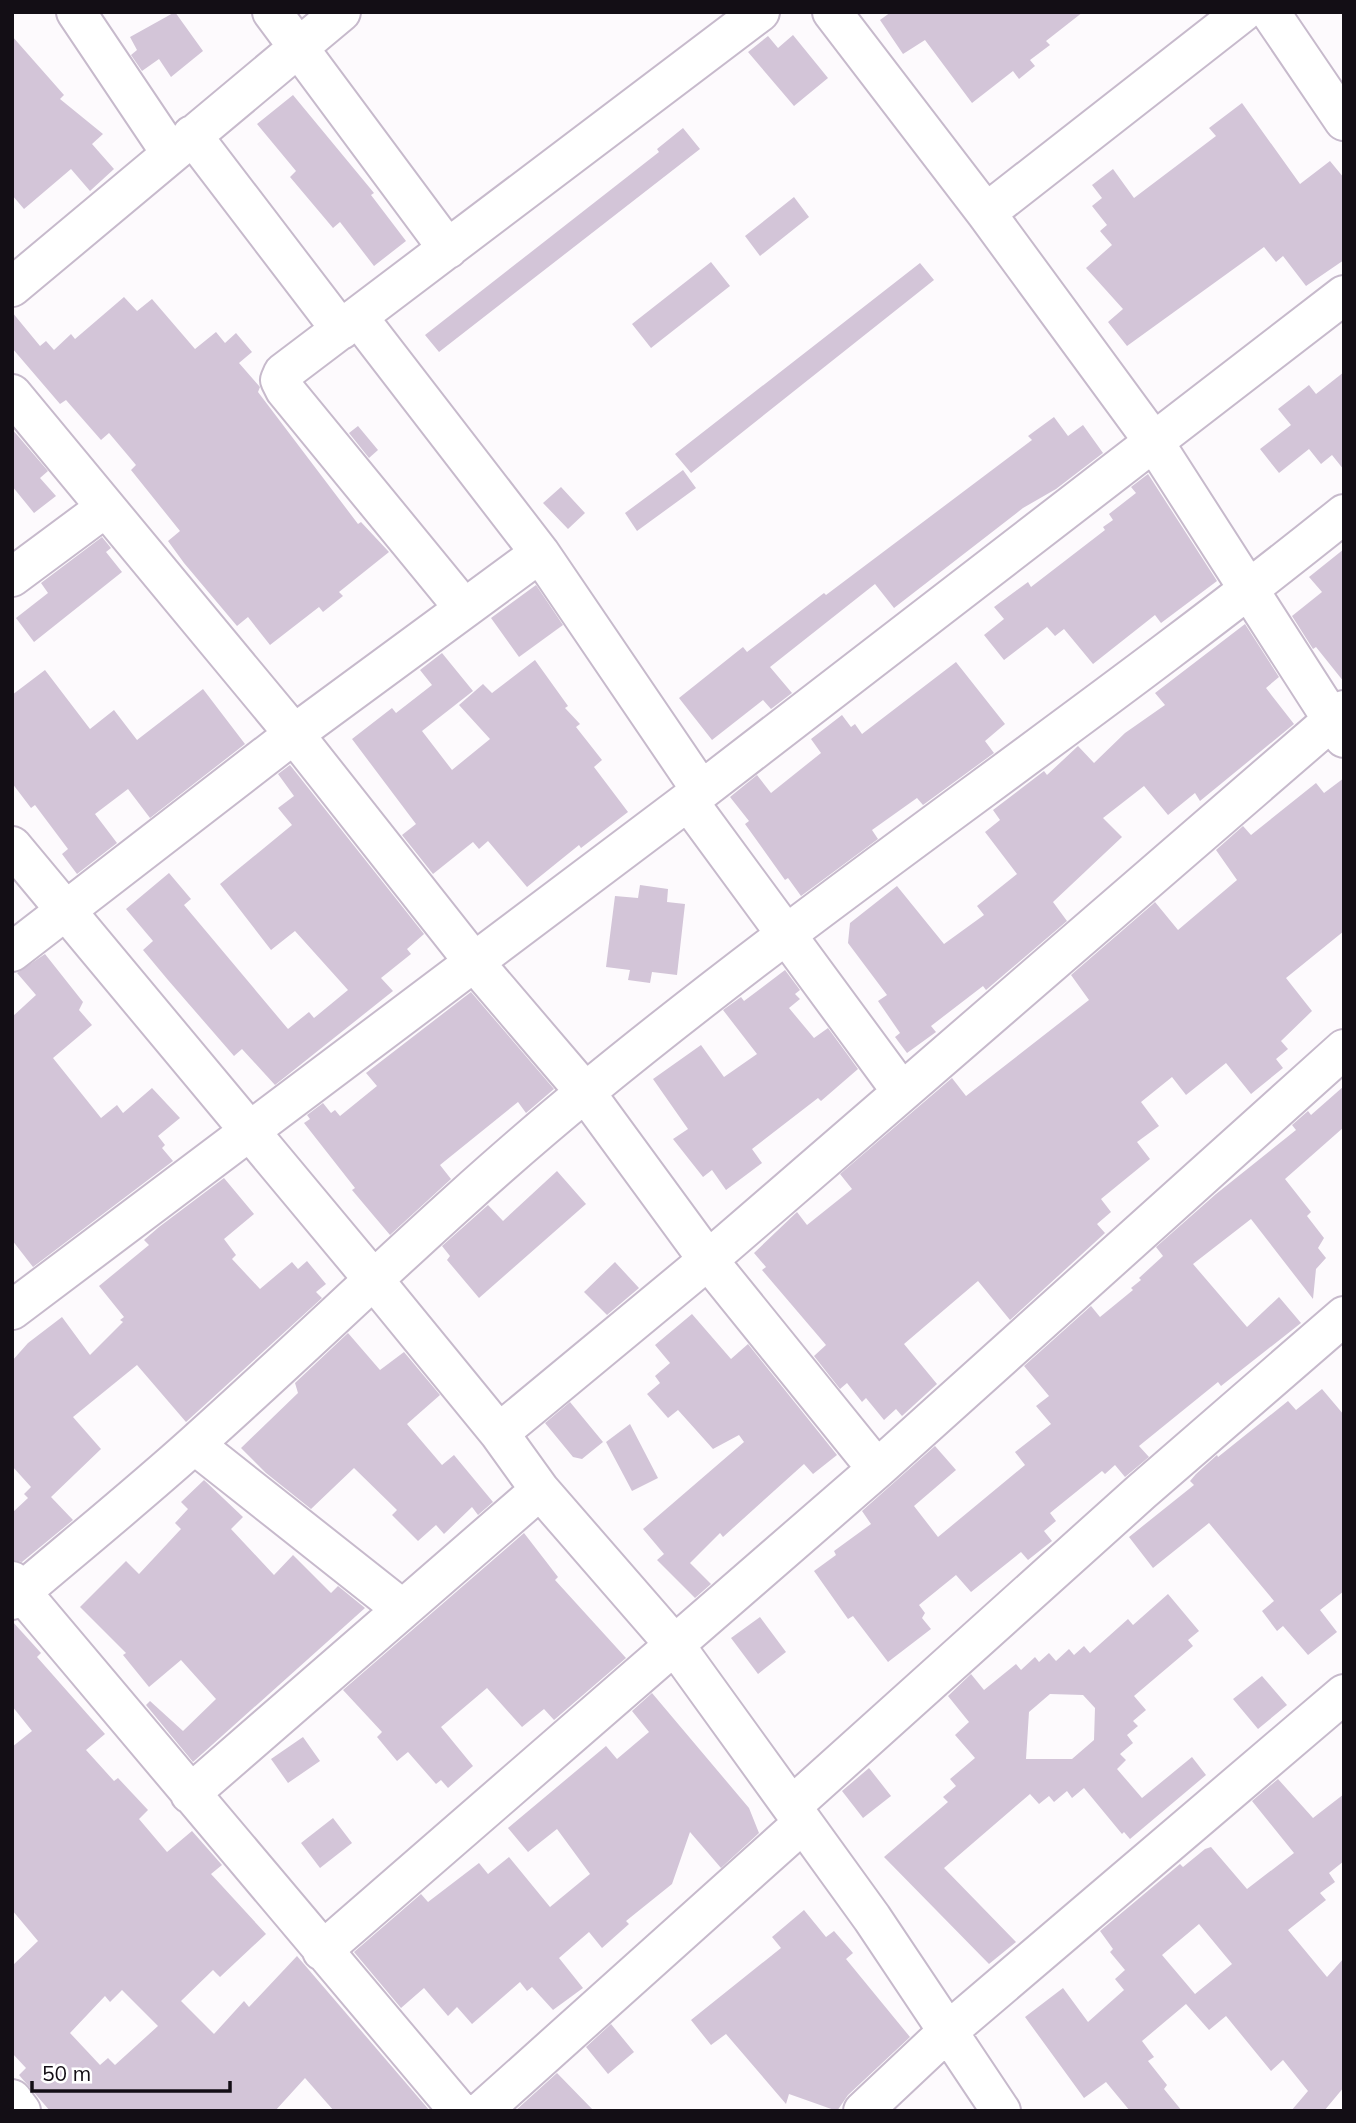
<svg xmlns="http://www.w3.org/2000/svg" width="1356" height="2123" font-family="Mulish,sans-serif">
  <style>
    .building { fill: #d3c5d8; fill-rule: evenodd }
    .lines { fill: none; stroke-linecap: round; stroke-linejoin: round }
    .minor-casing { stroke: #c7bacc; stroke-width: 42 }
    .minor { stroke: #fff; stroke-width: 38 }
  </style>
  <rect width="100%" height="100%" fill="#fdfafd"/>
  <path class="building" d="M175 12 203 51 171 77 159 59 142 71 131 55 137 50 130 37Z
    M891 12H1083L1046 41 1050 45 1030 60 1035 66 1019 79 1013 71 972 103 925 40 903 54 880 20Z
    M793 35 828 78 794 106 748 52 768 36 778 48Z
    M12 36 64 95 60 99 103 134 92 144 114 169 90 191 71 169 24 209 12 195Z
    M293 95 374 193 371 195 406 241 374 266 340 222 333 228 290 177 296 171 257 124Z
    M1242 103 1300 184 1330 161 1344 178V260L1306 286 1283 256 1276 262 1264 247 1127 346 1108 322 1123 309 1086 268 1112 245 1100 231 1107 225 1092 206 1102 198 1092 185 1113 169 1134 198 1216 136 1209 128Z
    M683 128 700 149 439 352 425 335 659 152 657 149Z
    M794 197 809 217 760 256 745 236Z
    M711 262 730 286 651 348 632 324Z
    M920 263 934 280 691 473 675 454Z
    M124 297 137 311 152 299 195 349 216 332 225 343 236 333 252 352 239 363 260 387 258 392 358 524 361 522 389 552 339 592 343 596 323 612 319 607 270 645 248 617 237 626 184 563 168 541 180 531 131 470 136 465 109 433 101 440 66 400 60 404 12 348V312L40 346 46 341 54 350 71 334 75 339Z
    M1344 372V470L1332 455 1321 464 1309 449 1279 473 1260 449 1291 425 1278 409 1309 385 1316 394Z
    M1054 417 1068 436 1083 425 1103 453 1056 489 1023 508 894 608 875 584 770 667 792 693 771 709 763 700 712 740 679 698 743 647 747 652 824 593 826 595 1032 440 1028 436Z
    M358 426 378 450 369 458 349 433Z
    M12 429 48 471 40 478 56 496 34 513 12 486Z
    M683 470 696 488 637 531 625 513Z
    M1148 474 1217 581 1161 623 1155 615 1093 664 1064 629 1055 636 1047 627 1004 660 984 635 1004 619 994 607 1028 582 1031 587 1105 530 1103 527 1113 520 1109 514 1136 493 1131 487Z
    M561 487 585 513 568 529 543 503Z
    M102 537 111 548 106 552 122 572 34 642 16 618 48 593 41 583Z
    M1344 549V682L1316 647 1313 649 1292 616 1322 592 1309 577Z
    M536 585 563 625 519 657 491 618Z
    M1245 624 1279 677 1266 688 1294 724 1200 801 1195 793 1168 815 1144 786 1103 818 1122 837 1053 902 1067 921 986 990 983 986 931 1026 936 1032 907 1053 895 1037 900 1033 878 1001 887 995 848 943 850 923 897 886 944 944 984 915 977 906 1017 874 985 832 1000 820 993 810 1044 771 1047 775 1078 746 1094 763 1125 733 1165 705 1155 693Z
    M442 653 473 691 422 731 452 770 490 739 459 705 483 684 492 693 535 660 568 706 565 708 580 724 576 727 602 760 594 767 628 812 581 848 579 845 527 887 488 841 479 849 473 842 433 874 402 835 416 824 352 739 392 708 396 713 432 685 420 670Z
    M956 662 1005 724 985 741 994 753 923 805 917 798 872 830 878 839 801 896 788 878 785 880 745 824 749 821 730 797 757 775 771 793 821 753 811 739 842 715 851 727 855 724 862 734Z
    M45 670 90 729 114 710 137 740 203 689 245 744 150 818 128 789 95 814 117 843 77 874 62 854 68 849 35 805 31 808 12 783V695Z
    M290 765 424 934 407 949 411 954 381 978 393 991 275 1085 242 1049 234 1056 168 980 143 950 153 941 126 909 169 873 191 899 184 905 288 1029 309 1012 314 1018 348 990 295 931 271 950 220 884 292 825 278 808 294 796 278 774Z
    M1344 778V931L1286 978 1312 1011 1281 1041 1288 1049 1276 1059 1283 1068 1251 1094 1226 1063 1186 1095 1172 1077 1141 1102 1159 1126 1137 1142 1150 1159 1101 1199 1111 1212 1097 1224 1105 1233 1010 1320 978 1281 904 1344 937 1384 902 1416 896 1409 884 1420 866 1398 862 1402 847 1383 840 1389 814 1356 826 1345 762 1270 766 1267 754 1253 797 1212 807 1225 852 1189 840 1174 952 1078 966 1096 1089 1000 1071 975 1153 904 1155 902 1178 930 1237 880 1216 850 1243 826 1251 835 1316 783 1324 793Z
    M640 885 668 889 667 902 685 904 677 975 652 972 650 983 628 980 630 970 606 967 615 896 638 898Z
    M45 954 83 1002 79 1010 92 1025 53 1058 101 1118 117 1105 123 1113 152 1088 180 1118 158 1136 165 1145 162 1148 173 1161 33 1267 12 1240V1017L36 995 17 973Z
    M785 970 800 990 795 994 800 999 789 1008 814 1038 828 1028 858 1069 821 1101 818 1098 752 1149 762 1163 726 1190 712 1170 703 1177 673 1139 688 1129 653 1079 701 1045 724 1077 757 1054 723 1010 741 997 744 1001Z
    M471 992 554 1089 526 1113 518 1102 440 1165 451 1179 390 1235 352 1190 355 1188 304 1123 310 1119 307 1115 323 1103 331 1113 335 1110 340 1116 377 1086 366 1073Z
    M1344 1086V1127L1285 1179 1311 1212 1307 1216 1324 1238 1318 1248 1326 1258 1316 1269 1313 1299 1251 1219 1193 1264 1247 1327 1279 1297 1301 1323 1221 1386 1218 1382 1139 1446 1149 1457 1125 1477 1115 1465 1105 1474 1102 1471 1050 1513 1056 1521 1044 1531 1052 1541 1028 1560 1021 1552 971 1592 956 1575 919 1605 925 1613 922 1618 931 1629 888 1662 853 1616 848 1619 814 1571 836 1555 834 1551 871 1524 862 1511 935 1446 956 1470 914 1506 938 1537 1025 1465 1015 1452 1051 1424 1036 1406 1049 1396 1024 1366 1091 1306 1100 1317 1133 1290 1131 1288 1141 1280 1139 1278 1163 1256 1156 1247 1216 1194 1296 1130 1292 1125 1308 1111 1311 1115Z
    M557 1171 586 1204 479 1298 447 1260 450 1256 442 1246 488 1205 503 1221Z
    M224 1178 254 1214 224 1239 236 1255 232 1259 260 1289 292 1262 298 1269 307 1261 326 1284 316 1292 322 1298 186 1422 137 1365 73 1417 101 1449 51 1497 73 1520 22 1562 12 1560V1513L28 1498 24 1494 31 1487 12 1466V1361L28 1343 62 1317 90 1355 123 1322 120 1320 124 1317 99 1286 149 1245 144 1240 159 1227Z
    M615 1262 639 1288 607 1315 584 1292Z
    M692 1314 731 1359 748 1344 837 1455 813 1474 804 1464 723 1537 720 1533 690 1563 711 1584 695 1598 657 1560 664 1554 643 1529 744 1442 739 1435 713 1449 678 1410 668 1418 647 1394 660 1383 655 1376 670 1363 655 1345Z
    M348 1333 380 1370 404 1352 440 1395 407 1424 442 1465 454 1455 493 1502 478 1515 472 1507 444 1534 436 1525 418 1541 392 1515 397 1510 354 1468 311 1509 266 1473 241 1448 298 1393 295 1383Z
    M1322 1389 1344 1415V1591L1320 1610 1337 1632 1308 1655 1283 1626 1277 1631 1262 1611 1274 1601 1209 1523 1153 1568 1129 1537 1194 1485 1190 1481 1196 1474 1217 1455 1218 1457 1288 1401 1296 1410Z
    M570 1402 603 1442 582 1459 573 1457 545 1423Z
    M630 1424 658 1478 632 1491 606 1442Z
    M204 1480 243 1517 231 1529 274 1575 293 1555 331 1593 338 1586 365 1608 193 1762 146 1705 150 1701 183 1731 216 1699 181 1660 149 1687 123 1655 126 1653 80 1607 126 1561 139 1574 181 1529 175 1523 188 1509 181 1502Z
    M524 1533 558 1577 555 1580 626 1658 554 1720 544 1709 522 1727 487 1688 441 1727 473 1766 448 1788 441 1780 436 1784 408 1752 397 1761 377 1737 382 1732 343 1690Z
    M1168 1594 1199 1631 1188 1640 1193 1646 1134 1696 1146 1710 1133 1721 1138 1726 1127 1735 1133 1743 1120 1754 1126 1760 1117 1769 1142 1798 1192 1757 1206 1775 1130 1839 1124 1832 1122 1834 1084 1788 1072 1798 1067 1791 1054 1802 1049 1796 1039 1804 1030 1794 944 1868 1016 1942 989 1964 884 1857 948 1802 943 1797 956 1786 950 1779 975 1758 955 1735 969 1722 948 1696 971 1674 984 1690 1016 1664 1021 1670 1035 1657 1039 1662 1049 1653 1056 1661 1069 1649 1074 1655 1084 1646 1090 1653 1128 1619 1133 1625ZM1050 1694 1083 1695 1095 1708 1094 1740 1072 1759H1026L1029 1712Z
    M760 1617 786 1652 758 1674 731 1638Z
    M12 1621 41 1653 37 1657 105 1734 86 1750 114 1781 118 1778 148 1810 139 1819 167 1852 192 1831 222 1865 211 1874 266 1934 220 1977 213 1970 181 2001 214 2034 244 2001 249 2007 297 1956 430 2111H334L305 2078 275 2111H50L19 2075 26 2068 12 2053V1966L38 1941 12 1910V1747L32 1731 12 1706ZM122 1990 158 2026 115 2065 108 2058 100 2065 70 2033 105 1996 110 2002Z
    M1262 1676 1287 1705 1258 1729 1233 1699Z
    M652 1693 749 1808 759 1833 721 1868 690 1832 672 1884 626 1921 629 1924 602 1948 589 1932 559 1958 583 1988 553 2010 532 1987 527 1991 520 1982 472 2024 457 2007 448 2016 424 1988 401 2008 354 1952 421 1894 428 1902 479 1863 488 1874 509 1857 550 1907 590 1874 557 1829 528 1852 508 1828 606 1746 617 1759 649 1732 632 1711Z
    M303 1737 320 1761 288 1783 271 1759Z
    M869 1768 891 1796 863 1818 842 1791Z
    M1278 1779 1313 1818 1344 1794V1861L1329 1873 1335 1882 1320 1893 1326 1900 1288 1930 1327 1977 1344 1958V2087L1324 2111H1291L1308 2091 1283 2060 1271 2071 1226 2016 1209 2030 1186 2004 1142 2041 1154 2057 1148 2061 1167 2085 1164 2089 1182 2111H1130L1106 2082 1084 2098 1025 2017 1063 1988 1088 2022 1124 1990 1115 1979 1125 1970 1110 1952 1113 1949 1100 1931 1180 1864 1183 1867 1205 1849 1211 1847 1247 1889 1294 1853 1252 1801ZM1199 1924 1232 1964 1195 1994 1162 1955Z
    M333 1818 352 1843 320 1868 301 1843Z
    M804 1910 826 1937 834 1931 853 1953 846 1959 910 2037 848 2095 837 2111 789 2094 786 2104 726 2034 711 2045 691 2020 781 1948 772 1937Z
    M611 2024 634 2052 608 2074 586 2047Z
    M557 2073 594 2111H515Z"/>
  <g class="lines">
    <g class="minor-casing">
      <path id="minor" d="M76 12 170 152
        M272 12 448 249
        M832 12 986 213 1154 442 1344 738
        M1270 12 1344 121
        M192 135 341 330
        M986 213 1243 12
        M12 287 341 12
        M358 317 540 553 701 790
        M12 394 294 734 474 962 585 1092 708 1260 877 1469
        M12 577 105 508
        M463 607 285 390 280 380 283 373 760 12
        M688 801 902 1092
        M12 846 373 1279 499 1433 540 1490 674 1644 872 1918 1001 2111
        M12 952 294 734 540 553
        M12 1310 688 801 1344 295
        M499 1433 708 1260 1344 710
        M195 1445 401 1608
        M12 1581 459 2111
        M12 1600C73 1548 136 1497 196 1443 327 1326 452 1201 588 1090 833 889 1097 713 1344 514
        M190 1794 540 1490
        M792 1806 1141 1492 1344 1316
        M322 1951 877 1469 1344 1049
        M12 2099 21 2111
        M482 2111 803 1823
        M863 2111 946 2033 1344 1694"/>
    </g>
    <use href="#minor" class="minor"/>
  </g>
  <rect width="1356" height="2123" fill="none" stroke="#130e15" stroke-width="28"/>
  <path d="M32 2081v10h198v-10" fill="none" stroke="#130e15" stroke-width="3.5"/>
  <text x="42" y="2081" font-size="21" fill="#130e15" stroke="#ffffff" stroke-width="5" paint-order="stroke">50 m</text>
</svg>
